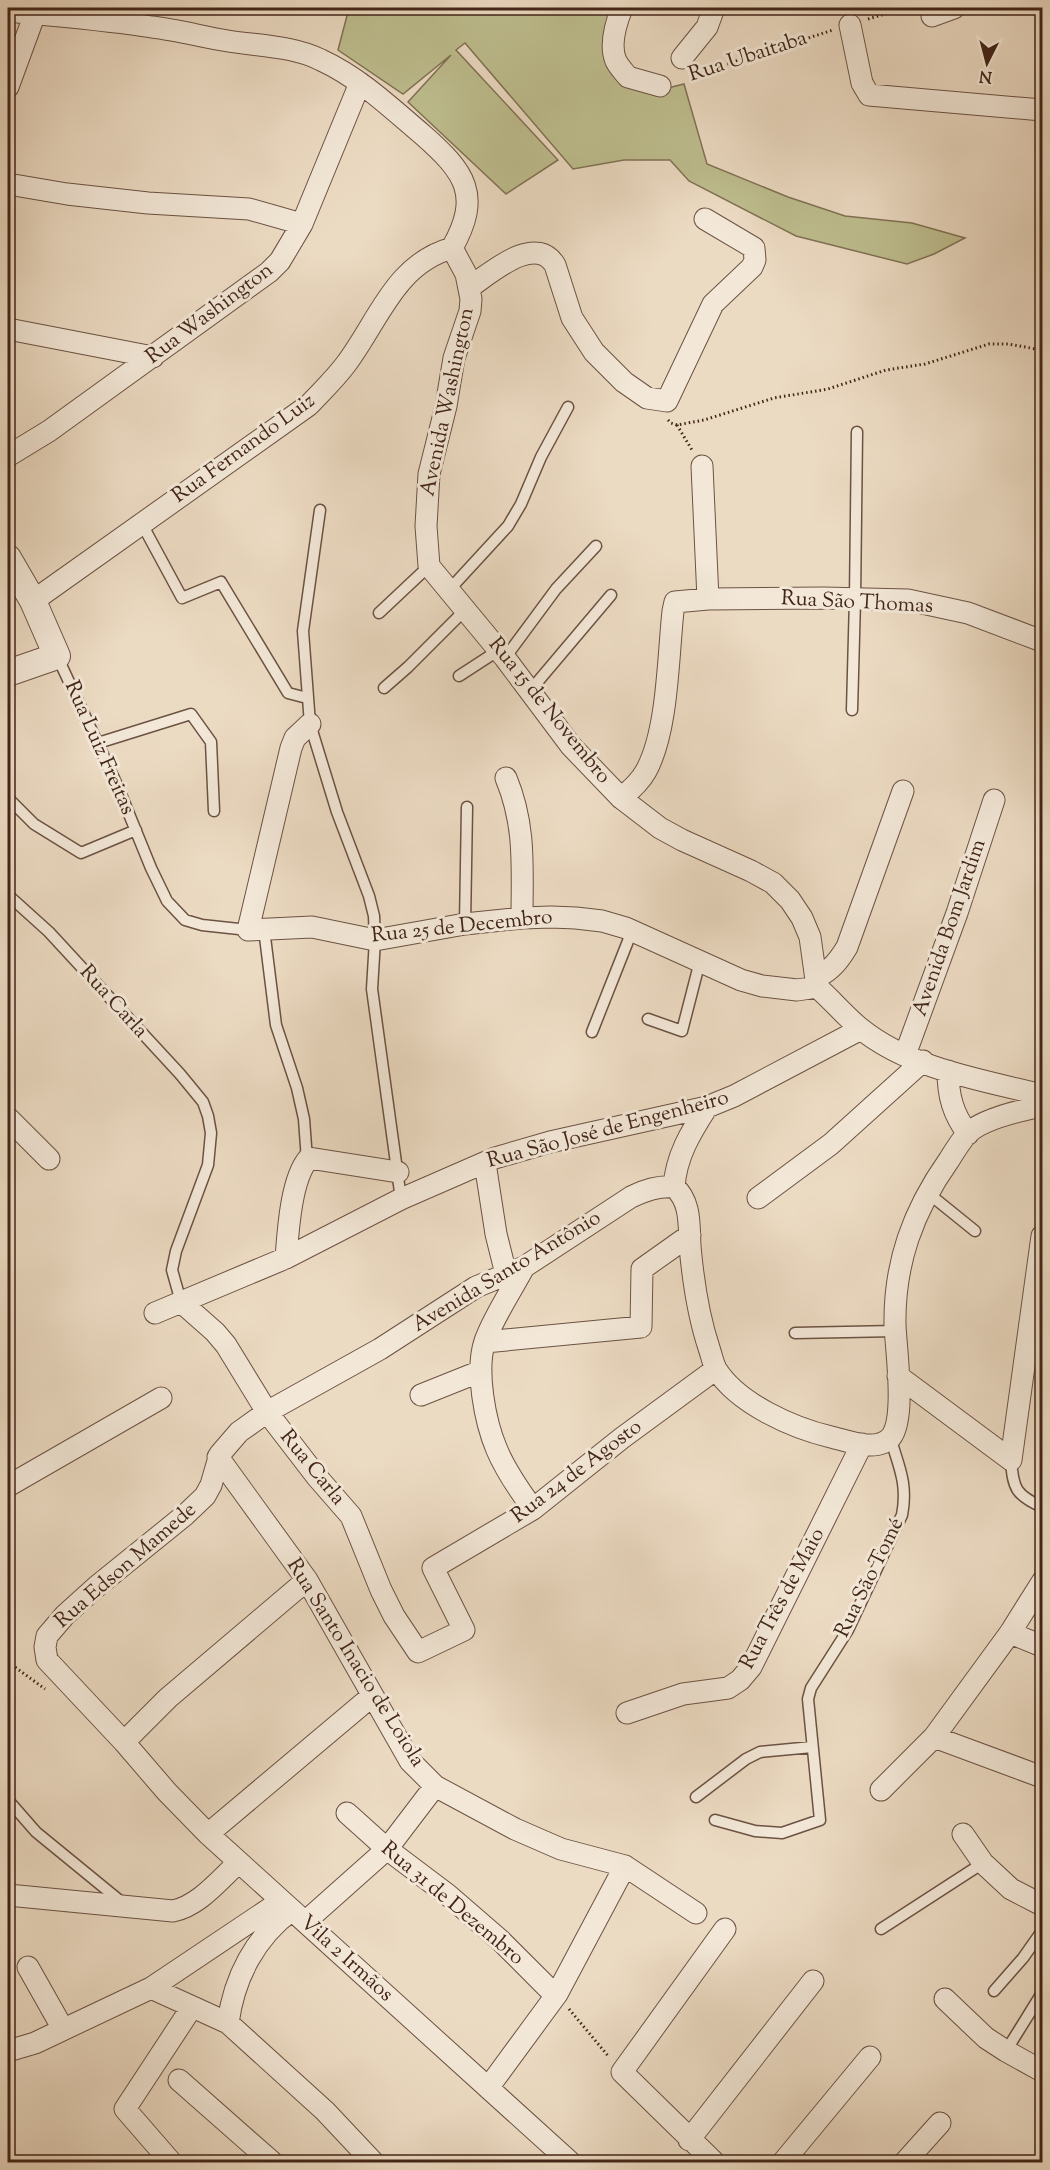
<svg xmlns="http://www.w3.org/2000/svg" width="1050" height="2170" font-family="'Sorts Mill Goudy',serif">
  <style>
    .green { fill: #bebe8f; stroke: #807254; stroke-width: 1.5 }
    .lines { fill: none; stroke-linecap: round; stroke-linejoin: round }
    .service-casing { stroke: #6c5243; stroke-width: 13 }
    .minor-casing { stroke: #6c5243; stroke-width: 23 }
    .tertiary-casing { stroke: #6c5243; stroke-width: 28 }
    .path { stroke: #422518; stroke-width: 3; stroke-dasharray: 1.5 3; stroke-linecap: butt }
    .service { stroke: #f3e8d8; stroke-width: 10 }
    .minor { stroke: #f3e8d8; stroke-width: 21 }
    .tertiary { stroke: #f3e8d8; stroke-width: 26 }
    .labels { text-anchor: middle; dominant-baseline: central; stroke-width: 6; stroke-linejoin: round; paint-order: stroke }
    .street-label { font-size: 21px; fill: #422518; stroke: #f3e8d8 }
  </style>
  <rect width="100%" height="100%" fill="#ecdbc3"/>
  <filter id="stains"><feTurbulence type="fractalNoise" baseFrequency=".00333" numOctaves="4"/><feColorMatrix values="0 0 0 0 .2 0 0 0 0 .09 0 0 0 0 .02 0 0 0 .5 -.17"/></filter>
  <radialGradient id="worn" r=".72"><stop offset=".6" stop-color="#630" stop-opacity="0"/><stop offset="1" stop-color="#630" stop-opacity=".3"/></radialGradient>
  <path class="green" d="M349 8H611L606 41 656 91 684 84 707 164 788 197 845 216 912 223 965 238 934 254 907 264 796 236 689 181 670 160H624L573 169 465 43 456 50 558 160 506 194 408 102 451 55 403 94 338 50Z"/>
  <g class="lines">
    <g class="service-casing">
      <path id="service" d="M320 510 303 631 310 724 337 812 369 896 374 916 375 940 372 989 401 1199
        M142 524 182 598 221 582 288 693 307 698
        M450 589 508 526 521 504 541 457 568 407
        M379 613 429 566
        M57 656 118 787 151 868 167 901 185 920 202 925 248 930
        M505 658 556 589 596 546
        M459 676 499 650
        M384 688 408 667 466 609
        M529 692 611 595
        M852 710 855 599 857 432
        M98 743 191 714 211 742 214 811
        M8 798 34 824 81 853 136 830
        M8 895 49 932 180 1074 203 1102 208 1116 211 1133 208 1165 176 1251 172 1270 181 1302
        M465 924 467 807
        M264 929 276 1025 297 1088 304 1119 307 1160
        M648 1019 682 1031 700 961
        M592 1032 632 931
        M928 1193 975 1231
        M795 1333 896 1331
        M1011 1460C1013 1489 1016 1495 1042 1507
        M696 1797 746 1759 760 1752 812 1747
        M8 1800 36 1832 124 1904
        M715 1820 755 1831 782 1833 820 1820 808 1699 811 1688 848 1630 902 1515C908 1484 899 1467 890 1437
        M881 1929 983 1863
        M994 1991 1023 1958 1042 1931
        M1006 2051 1042 1993"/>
    </g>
    <g class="minor-casing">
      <path id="minor" d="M622 8C616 23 609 45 616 61 619 67 624 72 628 77L660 86
        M8 11C56 16 104 19 152 27 178 30 203 37 228 41 259 46 293 46 321 60 360 78 391 108 423 135 465 172 482 195 452 248L466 274 471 299 470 311 454 358 446 406 429 474 426 526 429 566 505 658 571 746 621 798 660 828 682 840 751 871 773 883 790 900 802 918 810 937 817 987
        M932 16 954 8
        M850 25 862 83 869 95 1042 110
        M682 58 707 27 714 8
        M8 87 37 8
        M8 184 67 194 148 203 249 209 302 224
        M470 287C491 273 535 233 555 265L572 318 594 352 624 382 647 398 667 401 713 304 752 267 755 260 754 248 705 219
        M8 329 153 357
        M8 456 49 431 269 272 280 261 302 224 360 83
        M702 466 708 599
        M33 601 309 405C321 392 335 379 346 364 379 320 395 264 452 248
        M310 724 295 738 291 748 248 930 312 927 375 940 465 924 522 918 551 917 576 918 602 921 626 928 741 980 762 986 797 990 817 987
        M506 778C526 826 522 868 522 918
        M621 798C631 790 640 782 646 771 668 731 668 657 673 611L675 602 708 599 824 598 908 600 968 613 1042 641
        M816 978C831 970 838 962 847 947L903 791
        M817 987C832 1000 845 1016 861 1029 911 1069 982 1080 1042 1095
        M905 1055 957 913 994 800
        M948 1071C948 1096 953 1114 968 1134
        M8 1118 49 1159
        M485 1163 496 1234 506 1274
        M674 1187C691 1201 689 1225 690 1246 693 1280 698 1315 709 1348 711 1354 713 1363 716 1369 738 1404 793 1428 831 1437 848 1441 877 1453 891 1437 906 1418 896 1350 895 1325 894 1263 913 1211 949 1160 954 1152 960 1142 967 1134 982 1119 1022 1110 1042 1106
        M674 1187C676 1156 691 1132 707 1107
        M758 1198 831 1144 923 1061
        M286 1258C288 1231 291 1178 309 1158L398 1172
        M524 1267C512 1290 494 1316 485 1341 475 1370 485 1422 497 1450 506 1471 519 1490 533 1509
        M181 1302 215 1332 226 1345 267 1412 317 1477 351 1516 381 1590 394 1616 418 1652 464 1630 433 1568 533 1509 622 1438 716 1369
        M155 1313 286 1258 401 1199 495 1158 550 1142 707 1107 734 1096 861 1029
        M485 1342 641 1327 642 1269 690 1235
        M898 1376 1011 1460 1042 1236
        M421 1395 481 1371
        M218 1457 307 1580 410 1761 435 1786 515 1829 561 1849 625 1866 696 1913
        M8 1486 161 1398
        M307 1580 168 1698 124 1742 167 1792 208 1834 570 2162
        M1010 1633 1042 1646
        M627 1713 683 1694 728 1688 740 1680 751 1667 862 1444
        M934 1737 1042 1777
        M124 1742 47 1660 45 1647 47 1636 65 1615 96 1587 185 1515 205 1496 211 1485 220 1454 239 1432 267 1412 380 1349 476 1287 524 1267 631 1197C646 1190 657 1186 674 1187
        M881 1790 934 1737 1010 1633 1042 1582
        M347 1813 387 1849 448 1895 500 1940 550 1990 557 1994
        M208 1834 372 1696
        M963 1834 983 1863 1011 1889 1042 1905
        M8 1895 173 1911C199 1906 220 1879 239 1862
        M305 1922 387 1849 435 1786
        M28 1967 63 2029
        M151 1988 228 2023 325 2111 373 2162
        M945 1999 986 2038 1006 2051 1042 2071
        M228 2023C234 1978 255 1937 292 1910
        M8 2051 35 2043 151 1988 281 1901
        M179 2080 272 2162
        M488 2088 557 1994 625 1866
        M689 2140 813 1981
        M171 2162 125 2109 192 2007
        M714 2162 622 2072 725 1929
        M783 2162 870 2057
        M905 2162 940 2123"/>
    </g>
    <g class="tertiary-casing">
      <path id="tertiary" d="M8 558 33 601 57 656 8 673"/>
    </g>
    <path class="path" d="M868 19 905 8
      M693 75 833 30
      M668 420 671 423 677 425 704 420 774 398 828 389 886 370 925 364 989 344H1008L1042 350
      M677 425 692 450
      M8 1662 45 1689
      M569 2009 609 2057"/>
    <use href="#service" class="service"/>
    <use href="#minor" class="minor"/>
    <use href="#tertiary" class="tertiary"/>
  </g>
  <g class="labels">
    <g class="street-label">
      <text transform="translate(748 57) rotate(-18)">Rua Ubaitaba</text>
      <text transform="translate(210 314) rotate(-37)">Rua Washington</text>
      <text transform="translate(448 402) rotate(-78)">Avenida Washington</text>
      <text transform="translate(244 449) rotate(-36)">Rua Fernando Luiz</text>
      <text transform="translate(857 603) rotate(3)">Rua São Thomas</text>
      <text transform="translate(549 711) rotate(51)">Rua 15 de Novembro</text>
      <text transform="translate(99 748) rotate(66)">Rua Luiz Freitas</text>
      <text transform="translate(462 927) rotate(-6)">Rua 25 de Decembro</text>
      <text transform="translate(950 928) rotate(-71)">Avenida Bom Jardim</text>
      <text transform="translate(113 1002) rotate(48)">Rua Carla</text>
      <text transform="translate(608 1130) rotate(-15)">Rua São José de Engenheiro</text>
      <text transform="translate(507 1272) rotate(-31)">Avenida Santo Antônio</text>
      <text transform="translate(312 1468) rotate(51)">Rua Carla</text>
      <text transform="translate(577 1472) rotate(-37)">Rua 24 de Agosto</text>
      <text transform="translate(126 1566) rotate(-41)">Rua Edson Mamede</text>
      <text transform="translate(870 1578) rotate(-64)">Rua São Tomé</text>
      <text transform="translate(783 1599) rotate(-62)">Rua Três de Maio</text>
      <text transform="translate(355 1663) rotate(58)">Rua Santo Inacio de Loiola</text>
      <text transform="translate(452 1904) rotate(40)">Rua 31 de Dezembro</text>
      <text transform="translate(346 1959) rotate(42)">Vila 2 Irmãos</text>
    </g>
  </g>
  <rect width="1050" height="2170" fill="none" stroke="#ecdbc3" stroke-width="30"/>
  <rect x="9" y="9" width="1032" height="2152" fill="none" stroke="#422518" stroke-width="3"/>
  <rect x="15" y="15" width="1020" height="2140" fill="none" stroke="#422518" stroke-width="1.5"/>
  <g transform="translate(987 63) rotate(186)" stroke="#f3e8d8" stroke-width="4.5" paint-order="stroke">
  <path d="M0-4.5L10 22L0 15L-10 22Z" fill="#422518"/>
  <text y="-9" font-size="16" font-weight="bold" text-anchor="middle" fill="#422518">N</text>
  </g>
  <rect width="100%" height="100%" filter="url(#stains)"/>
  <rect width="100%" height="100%" fill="url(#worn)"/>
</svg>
